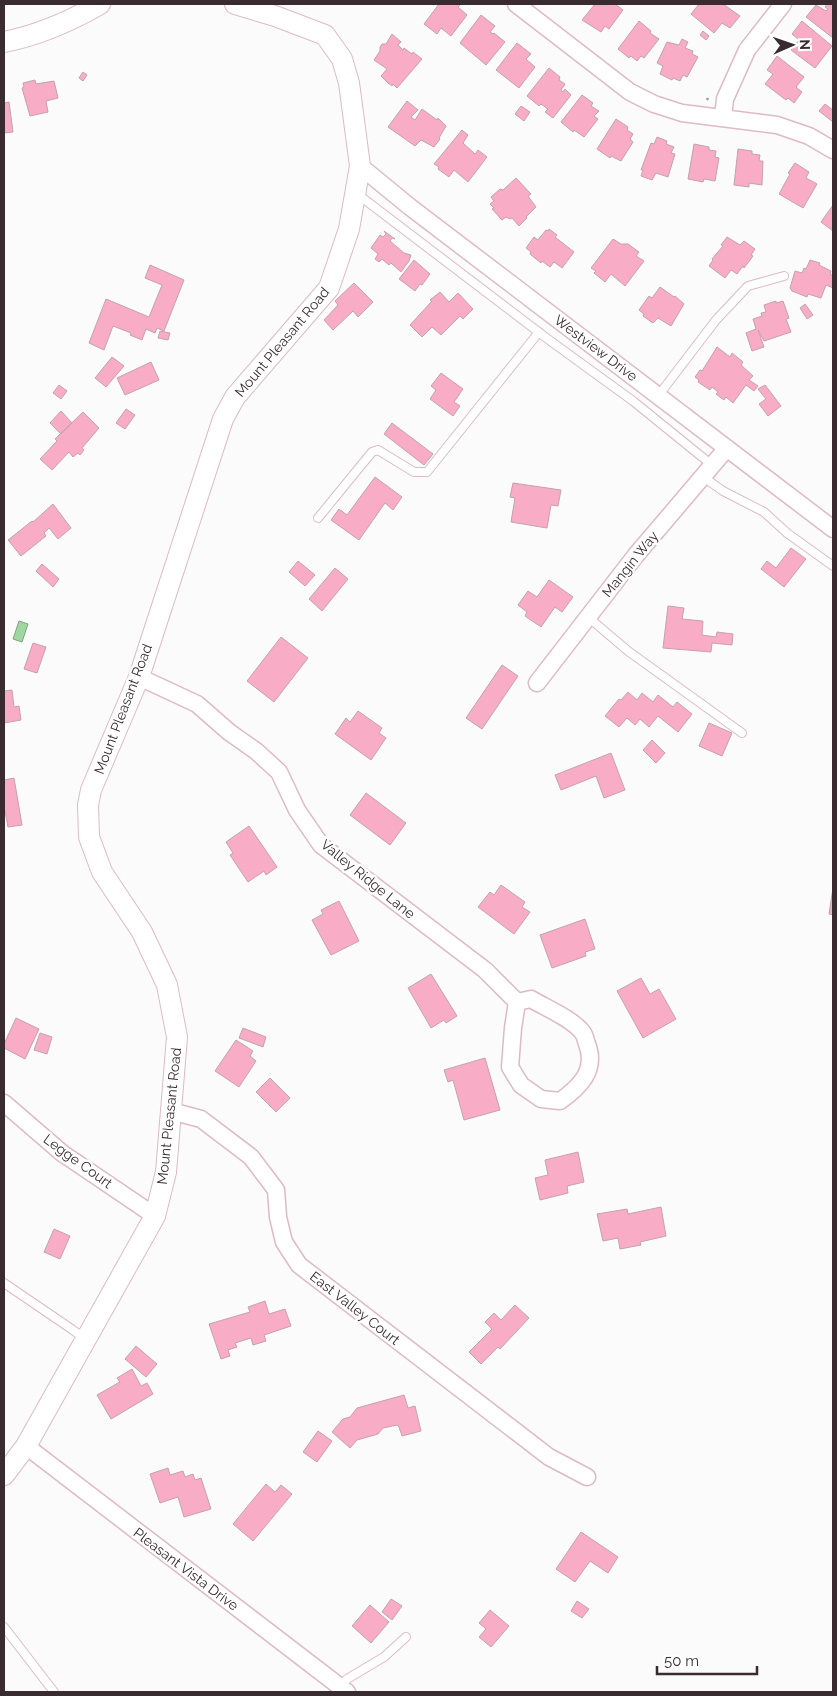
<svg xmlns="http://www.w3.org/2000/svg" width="837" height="1696" font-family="Raleway,sans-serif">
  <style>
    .water { fill: #a0d7a1; stroke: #81a37f }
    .building { fill: #f8acc6; stroke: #c5a2ad }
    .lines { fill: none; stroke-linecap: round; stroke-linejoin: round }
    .service-casing { stroke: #debac6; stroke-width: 10 }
    .minor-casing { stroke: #debac6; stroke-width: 19 }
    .tertiary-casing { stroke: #debac6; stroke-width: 22 }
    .path { stroke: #a09a9c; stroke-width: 2.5; stroke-dasharray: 4 2.5; stroke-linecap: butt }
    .service { stroke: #fff; stroke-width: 8 }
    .minor { stroke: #fff; stroke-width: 16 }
    .tertiary { stroke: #fff; stroke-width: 20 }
    .labels { text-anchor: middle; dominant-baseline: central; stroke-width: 5; stroke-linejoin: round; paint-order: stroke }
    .street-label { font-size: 14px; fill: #392b2f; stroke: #fff }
  </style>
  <rect width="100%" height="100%" fill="#fbfbfb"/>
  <path class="water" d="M19 621 28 624 22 642 13 639Z"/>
  <path class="building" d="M439 4H461L458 7 467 15 451 36 441 28 437 34 424 24Z
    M595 4H615L623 10 609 29 605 26 601 32 582 20Z
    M699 4H723L740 16 730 28 722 23 714 33 691 14Z
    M827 4H833V38L806 17 816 5 826 11 828 9 825 7Z
    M481 15 495 26 490 32 493 34 494 33 505 42 486 65 460 43Z
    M639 21 651 31 650 33 659 39 644 58 641 56 637 61 631 56 629 58 618 49Z
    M802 21 832 46 815 68 791 50 799 40 792 34Z
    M703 31 709 36 706 40 700 35Z
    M392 34 401 42 398 45 403 50 404 48 412 54 413 52 422 59 397 88 393 84 392 86 388 83 381 76 387 69 374 60 380 51V47L382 44H386Z
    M682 39 688 42 685 48 693 51 692 54 698 57 687 77 683 75 680 81 673 78 672 80 660 74 663 66 657 63 667 42 679 45Z
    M517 43 531 54 526 59 535 67 519 88 496 70Z
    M777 56 804 77 796 87 802 92 794 103 788 98 786 100 765 84 773 74 767 70Z
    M549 68 560 77 559 80 565 84 561 90 563 92 565 89 571 95 553 118 545 112 548 109 541 104 539 106 527 96Z
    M83 72 87 75 83 81 79 78Z
    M35 80 36 84 54 81 58 98 46 101 48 112 30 116 22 88 24 87 23 83Z
    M582 95 593 103 591 106 599 111 594 116 598 119 584 137 574 130 573 132 561 122Z
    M407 101 418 110 411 117 415 120 422 109 437 120 438 118 446 126 439 138 440 139 434 147 421 140 415 146 388 127Z
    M9 102 13 132 4 133V103Z
    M825 104 833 110V122L819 111Z
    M521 106 530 112 524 121 515 114Z
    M616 119 628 127 627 130 633 134 630 139 633 142 621 161 611 156 610 158 597 149Z
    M462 130 468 135 463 143 475 154 478 150 487 157 468 182 454 170 449 177 438 169 439 167 434 164Z
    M657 137 667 141 666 144 674 147 671 153 675 154 668 177 656 173 652 180 641 176 643 170H641L651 143 654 144Z
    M694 144 709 147V150L716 151 715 157 719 158 715 181 704 179 703 182 688 179Z
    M738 149 752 151V154L760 155 759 161H763L762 185 749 183V187L734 185Z
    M795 163 809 172 806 178 817 184 803 208 779 194 790 174 788 173Z
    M516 178 531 194 528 196 536 207 526 217 527 218 519 226 512 218 510 219 506 217 502 220 492 209 494 208 490 204 494 201 491 197 500 189 503 190Z
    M833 205V231L821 222Z
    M549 229 557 235 555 237 574 252 562 268 554 262 550 267 542 261 541 263 530 254 531 252 526 248 534 237 538 240 546 230 548 231Z
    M384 231 395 239 392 238 390 241 404 253 411 255 409 261 401 272 391 263 389 265 382 259 379 262 375 259 378 254 371 248 380 235 383 237 386 234Z
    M727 237 740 245 744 241 755 249 751 255 753 256 744 268 743 266 737 274 731 270 725 278 709 266 713 260 712 259 723 246 721 245Z
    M613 239 621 244H628L639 252 636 256 644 261 625 286 611 274 605 282 594 273 596 271 591 268Z
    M414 260 430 274 422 285 420 284 415 291 399 279Z
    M810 260 820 263 819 265 831 271 830 274 833 276V288L826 285 821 298 808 294 807 297 792 291 790 288 795 271 802 273 804 268 806 269Z
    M150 265 184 280 164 331 157 328 155 333 146 329 142 340 130 335 131 333 113 326 104 350 89 343 106 299 149 317 162 285 145 278Z
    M354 283 373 302 358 317 353 311 333 330 324 320 338 305 335 301Z
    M660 287 674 297 675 296 684 304 671 326 658 318 653 323 643 316 644 314 639 310 649 296 652 298Z
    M440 292 449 302 458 293 473 309 463 319 460 316 441 335 432 327 422 337 410 325 432 301 430 300Z
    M776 301V303L783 301 789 318 786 319 791 332 764 341 758 330 764 347 752 351 746 333 756 329 753 319 762 316 761 313 766 312 764 305Z
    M805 304 813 315 807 319 800 308Z
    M160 331 170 333 168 340 158 338Z
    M717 347 730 357 732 353 743 362 741 365 753 376 749 380 758 386 754 391 746 385 733 403 726 397 724 400 716 394 718 392 712 387 710 390 698 382 699 380 695 377 700 370 702 371Z
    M112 357 124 366 106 387 95 378Z
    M151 362 159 380 125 395 117 378Z
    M441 373 463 389 454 402 460 406 453 416 430 399 436 390 431 386Z
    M59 385 67 391 61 399 53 393Z
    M765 385 781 406 768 416 759 404 766 399 758 389Z
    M126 409 135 415 125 429 116 423Z
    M61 411 72 423 61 434 50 423Z
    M83 412 99 428 82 448 84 450 80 455 78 453 73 457 69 452 52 470 40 459 57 441 55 439Z
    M392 423 433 454 424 465 384 434Z
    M375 477 402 497 393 510 385 503 359 540 331 520 339 509 347 515Z
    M513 483 561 490 558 506 551 505 547 528 511 522 515 498 510 497Z
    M53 504 71 528 58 539 49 528 44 533 46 536 21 556 8 540 32 521 33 522Z
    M791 548 806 559 784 587 761 569 767 561 776 568Z
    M298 561 315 575 305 586 289 572Z
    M42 564 59 579 53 587 36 571Z
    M335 568 348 579 322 611 309 599Z
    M549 580 573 597 562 612 555 607 541 627 525 616 527 612 518 605 528 591 537 597Z
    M668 606 684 608 682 619 703 621 702 635 716 637 717 632 733 634 732 645 712 643 711 652 663 648Z
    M281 637 308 658 274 702 247 681Z
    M33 643 46 647 37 673 24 669Z
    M502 665 518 676 482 729 466 718Z
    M12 690 14 707 19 706 21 720 4 723V691Z
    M628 692 637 700 642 693 653 702 658 695 673 707 677 702 692 714 678 732 658 716 649 727 640 719 635 725 627 718 619 727 605 716 619 699 621 700Z
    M358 711 382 728 379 733 386 738 371 760 335 734 346 718 350 722Z
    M709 723 732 733 722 756 699 746Z
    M652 740 665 753 656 763 643 750Z
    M611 753 625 790 604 798 596 776 561 790 555 775Z
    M14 778 22 825 8 827 4 806V780Z
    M366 793 406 823 390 845 350 815Z
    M249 826 277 867 266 875 264 871 248 882 230 855 233 853 226 842Z
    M501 885 525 902 522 907 530 912 514 934 478 907 490 892 494 895Z
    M833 888V915L829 914Z
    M339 901 359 941 331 955 312 920 323 914 321 910Z
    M585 919 595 949 585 952 586 956 552 968 540 935Z
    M431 974 457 1016 446 1023 444 1020 431 1028 408 988Z
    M641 978 650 994 659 989 676 1019 643 1038 617 991Z
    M16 1018 39 1029 25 1059 4 1048V1044Z
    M243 1028 266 1037 263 1047 239 1038Z
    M40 1033 52 1037 47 1054 34 1050Z
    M236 1040 253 1051 250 1056 256 1061 239 1087 215 1071Z
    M485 1058 500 1110 464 1120 453 1080 448 1082 444 1070Z
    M270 1078 290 1098 276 1112 256 1092Z
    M578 1152 584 1182 567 1186 568 1193 540 1200 535 1178 548 1175 545 1160Z
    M661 1207 666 1236 640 1242 641 1245 620 1249 618 1238 603 1241 597 1214 627 1209 628 1214Z
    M54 1229 70 1236 60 1259 44 1252Z
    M265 1301 269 1314 285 1309 291 1326 264 1335 266 1341 253 1345 251 1338 235 1343 237 1347 228 1350 230 1356 221 1359 209 1324 250 1312 248 1307Z
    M515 1305 529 1318 500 1349 498 1347 481 1364 469 1352 492 1329 485 1322 494 1313 501 1320Z
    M136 1346 157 1364 146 1377 125 1359Z
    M132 1369 141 1386 147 1383 153 1394 111 1419 97 1395 120 1382 117 1378Z
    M404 1395 408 1408 415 1406 421 1431 402 1436 399 1427 397 1425 383 1428 378 1434 357 1440 350 1448 332 1432 343 1419 350 1417 357 1408Z
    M318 1431 332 1441 317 1462 303 1452Z
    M168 1468 170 1475 183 1471 185 1477 193 1474 195 1480 201 1478 211 1509 184 1517 178 1497 160 1503 150 1474Z
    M266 1484 275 1492 281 1485 292 1494 253 1541 233 1524Z
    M581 1532 618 1557 608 1573 590 1561 575 1582 556 1569Z
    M391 1599 402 1606 392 1620 382 1612Z
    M577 1601 589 1609 582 1618 571 1611Z
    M370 1605 389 1622 371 1643 352 1626Z
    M490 1610 509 1626 491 1647 479 1637 486 1629 479 1623Z"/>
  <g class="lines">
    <g class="service-casing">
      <path id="service" d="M356 193 545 337 633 401 712 465
        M658 396 716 320 748 286 784 276
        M702 476 723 491 764 512 787 533 833 566
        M318 518 372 452 378 450 414 472H427L539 332
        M588 617 628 651 742 733
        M4 1283 70 1328 77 1333 86 1335
        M4 1627 54 1692
        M340 1687 347 1679 384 1657 406 1637"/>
    </g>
    <g class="minor-casing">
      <path id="minor" d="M516 4 630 92 654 104 682 113 777 125 809 136 833 150
        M723 117 725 99 747 50 783 4
        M360 166 410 207 833 529
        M139 677 197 704 229 732 256 751 279 772 297 810 321 845 485 970 517 1002
        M537 683 636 555 727 448
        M531 999C546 1008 573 1019 583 1033 585 1036 586 1041 587 1044 597 1070 580 1087 560 1101L541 1099 521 1085 510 1067 513 1028 517 1002Z
        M4 1103 62 1153 155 1216
        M171 1111 201 1119 251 1157 276 1190 278 1217 284 1242 299 1265 549 1457 587 1477
        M26 1446 347 1692"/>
    </g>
    <g class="tertiary-casing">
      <path id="tertiary" d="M4 42C39 35 69 22 100 4
        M4 1475 26 1446 155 1216 166 1172 177 1037 167 985 142 932 102 872 89 837 88 805 91 790 139 677 223 419 235 397 329 288 349 229 360 166 349 83 342 59 325 35 275 16 235 4"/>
    </g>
    <path class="path" d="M707 98 708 100"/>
    <use href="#service" class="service"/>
    <use href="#minor" class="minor"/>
    <use href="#tertiary" class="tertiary"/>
  </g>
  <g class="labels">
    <g class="street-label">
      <text transform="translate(282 342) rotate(-50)">Mount Pleasant Road</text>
      <text transform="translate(596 348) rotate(37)">Westview Drive</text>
      <text transform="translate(630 564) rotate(-51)">Mangin Way</text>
      <text transform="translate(123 709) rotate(-69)">Mount Pleasant Road</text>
      <text transform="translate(368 879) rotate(39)">Valley Ridge Lane</text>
      <text transform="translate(169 1116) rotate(-84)">Mount Pleasant Road</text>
      <text transform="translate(78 1161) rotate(36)">Legge Court</text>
      <text transform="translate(355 1308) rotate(38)">East Valley Court</text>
      <text transform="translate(186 1569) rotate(37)">Pleasant Vista Drive</text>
    </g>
  </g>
  <rect width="837" height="1696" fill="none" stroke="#392b2f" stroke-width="10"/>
  <g transform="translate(792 45) rotate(88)" stroke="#ffffff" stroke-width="4" paint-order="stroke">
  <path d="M0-4L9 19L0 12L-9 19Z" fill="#392b2f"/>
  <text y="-8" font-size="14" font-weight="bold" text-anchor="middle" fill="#392b2f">N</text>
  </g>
  <path d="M657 1666v8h100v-8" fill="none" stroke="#392b2f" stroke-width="2.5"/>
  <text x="664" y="1666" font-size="15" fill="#392b2f" stroke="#ffffff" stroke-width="4" paint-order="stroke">50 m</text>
</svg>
